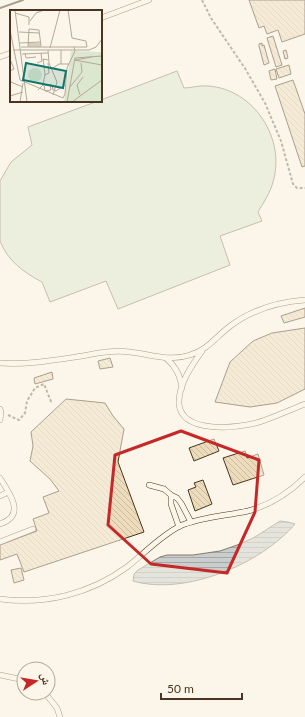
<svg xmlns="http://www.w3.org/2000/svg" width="305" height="717" font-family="Lato,'Noto Naskh Arabic',sans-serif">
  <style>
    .pitch { fill: #dce7d0; stroke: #887966 }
    .water { fill: url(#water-rules); stroke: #887966 }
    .building { fill: url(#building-back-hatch); stroke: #4a3520 }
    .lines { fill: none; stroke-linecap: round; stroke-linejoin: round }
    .service-casing { stroke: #4a3520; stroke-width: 6 }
    .path { stroke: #7f6f5c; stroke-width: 2; stroke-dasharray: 3 2; stroke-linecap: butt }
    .service { stroke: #fbf6e9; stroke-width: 5 }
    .wall { stroke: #4a3520; stroke-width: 2 }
    .marked { fill: none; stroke: #c62828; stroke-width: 3; stroke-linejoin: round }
    .inset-road { fill: none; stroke: #b4a999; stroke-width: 1 }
    .view { fill: #0f766e; fill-opacity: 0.15; stroke: #0f766e; stroke-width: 2 }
    .inset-edge { fill: none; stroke: #4a3520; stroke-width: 2 }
  </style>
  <defs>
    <pattern id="water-rules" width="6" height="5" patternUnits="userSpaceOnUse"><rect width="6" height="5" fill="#c9cecd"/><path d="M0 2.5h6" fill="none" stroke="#a5a8a6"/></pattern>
    <pattern id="building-back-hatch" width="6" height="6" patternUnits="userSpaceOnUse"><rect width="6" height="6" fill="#ecdcbc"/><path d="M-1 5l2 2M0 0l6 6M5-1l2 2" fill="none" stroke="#ccbda1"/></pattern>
  </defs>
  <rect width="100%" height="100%" fill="#fbf6e9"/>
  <path class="pitch" d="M177 71 184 88C191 88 200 85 208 86 254 89 286 139 273 182 270 193 264 202 258 212L262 221 220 236 230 265 118 309 106 281 50 302 42 282C23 272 8 261 0 241V181L11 162 32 145 28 127 98 101H101V100Z"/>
  <path class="water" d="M280 521 288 522 295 524C261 564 185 596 133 581L134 574 138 570 160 557 167 555H193L220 551 240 544 255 537Z"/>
  <path class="building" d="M249 0H305V34L282 42 278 30 267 34 264 26 259 28Z
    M273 36 282 65 276 67 267 38Z
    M262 43V46L264 45 269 63 264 65 259 46V44Z
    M286 50 288 58 285 59 283 51Z
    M289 65 291 74 279 78 276 69Z
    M275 69 277 79 271 80 269 71Z
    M293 80 305 114V166L302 167 275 86Z
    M305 308V317L284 323 281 316Z
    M305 328V389L277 403 250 407 215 402 230 362 253 341 272 333Z
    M110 358 113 367 100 369 98 361Z
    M52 372 53 379 35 384 34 378Z
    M66 399 105 403 113 416 124 429 118 462 144 532 24 572 17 554 0 560V545L37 531 33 519 49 513 43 497 59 491 50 479 30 461 33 446 31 432Z
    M214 439 219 451 194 461 189 448Z
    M245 451 247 458 258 454 264 475 233 485 223 458Z
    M203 480 212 504 195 511 188 490 196 487 194 483Z
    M21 568 24 580 14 583 11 570Z"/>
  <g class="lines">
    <g class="service-casing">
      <path id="service" d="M101 18 149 0
        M0 57 11 53
        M202 351C192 365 178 385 179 404 182 434 236 428 256 423 273 418 289 410 305 404
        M166 358C176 367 180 375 182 388
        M0 363C27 365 55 360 82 356 98 353 113 350 130 352 150 354 169 362 190 355 206 351 216 337 229 327 251 310 278 302 305 300
        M0 409 1 412 0 420
        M0 478C9 493 27 515 0 524
        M149 485 164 489 171 495 177 498 181 503 191 522
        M171 495V504L179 527
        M0 496 8 492
        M0 542 33 529
        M0 599C45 605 90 594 127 567 144 554 160 536 180 526 201 517 225 516 248 511 270 505 289 493 305 477
        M0 675 24 680
        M45 693 57 708 60 717"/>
    </g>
    <path class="path" d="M202 0 211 18 246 70 265 103 281 141 293 184 297 188H305
      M8 415 19 420 25 413 27 401 35 388 44 384 52 404"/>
    <use href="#service" class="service"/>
    <path class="wall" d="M0 8 23 0"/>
  </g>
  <path d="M0 0H305V717H0ZM181 431 259 460 255 512 227 573 151 564 108 525 115 455Z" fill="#fbf6e9" fill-opacity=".55" fill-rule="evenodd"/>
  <path class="marked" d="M181 431 259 460 255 512 227 573 151 564 108 525 115 455Z"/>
  <g transform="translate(10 10)">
    <rect width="92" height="92" fill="#fbf6e9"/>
    <path d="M61 41 92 42V92H54Z" fill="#dce7d0"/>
    <path d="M18 65a7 7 0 1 1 14 0a7 7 0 1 1-14 0Z" fill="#dce7d0"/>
    <path class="inset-road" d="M5 0 17 92M5 3 19 7V15M20 11 26 3 34 0M19 19 29 20 31 36H18ZM0 20 10 70 53 88 55 84 57 58 65 41 64 37M9 22 29 23M10 33 30 32M18 34H31M11 37H77L76 31 62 28 58 0M40 38 50 0M3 40H79L86 37 92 29M38 40 39 53 47 72 43 85M51 40V54M15 43 16 48 26 47M12 44 38 43M0 49 4 59 0 61M64 50 92 55M65 50 82 47M27 53 32 51 31 43M43 58 49 54H59M35 65 39 63 38 53M0 68 1 72 13 77M34 75 35 81 41 80 40 75M35 75H42L43 80 46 81 55 75M60 77 72 62 71 53M28 80 33 75 35 64 33 49 38 50M70 85 67 75 73 67M0 86 13 82M10 92 13 73M57 92 65 48 92 46M62 92 92 70"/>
    <path class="view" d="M16 53 56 61 53 78 13 70Z"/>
    <rect width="92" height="92" class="inset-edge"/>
  </g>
  <g transform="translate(36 681) rotate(78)"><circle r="19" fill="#fbf6e9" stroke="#b4a999"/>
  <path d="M0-3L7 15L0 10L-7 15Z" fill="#c62828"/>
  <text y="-6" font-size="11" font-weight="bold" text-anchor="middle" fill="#4a3520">ش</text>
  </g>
  <path d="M161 693v6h81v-6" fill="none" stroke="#4a3520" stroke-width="2"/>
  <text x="167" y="693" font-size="12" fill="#4a3520" stroke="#fbf6e9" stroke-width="3" paint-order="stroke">50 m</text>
</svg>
